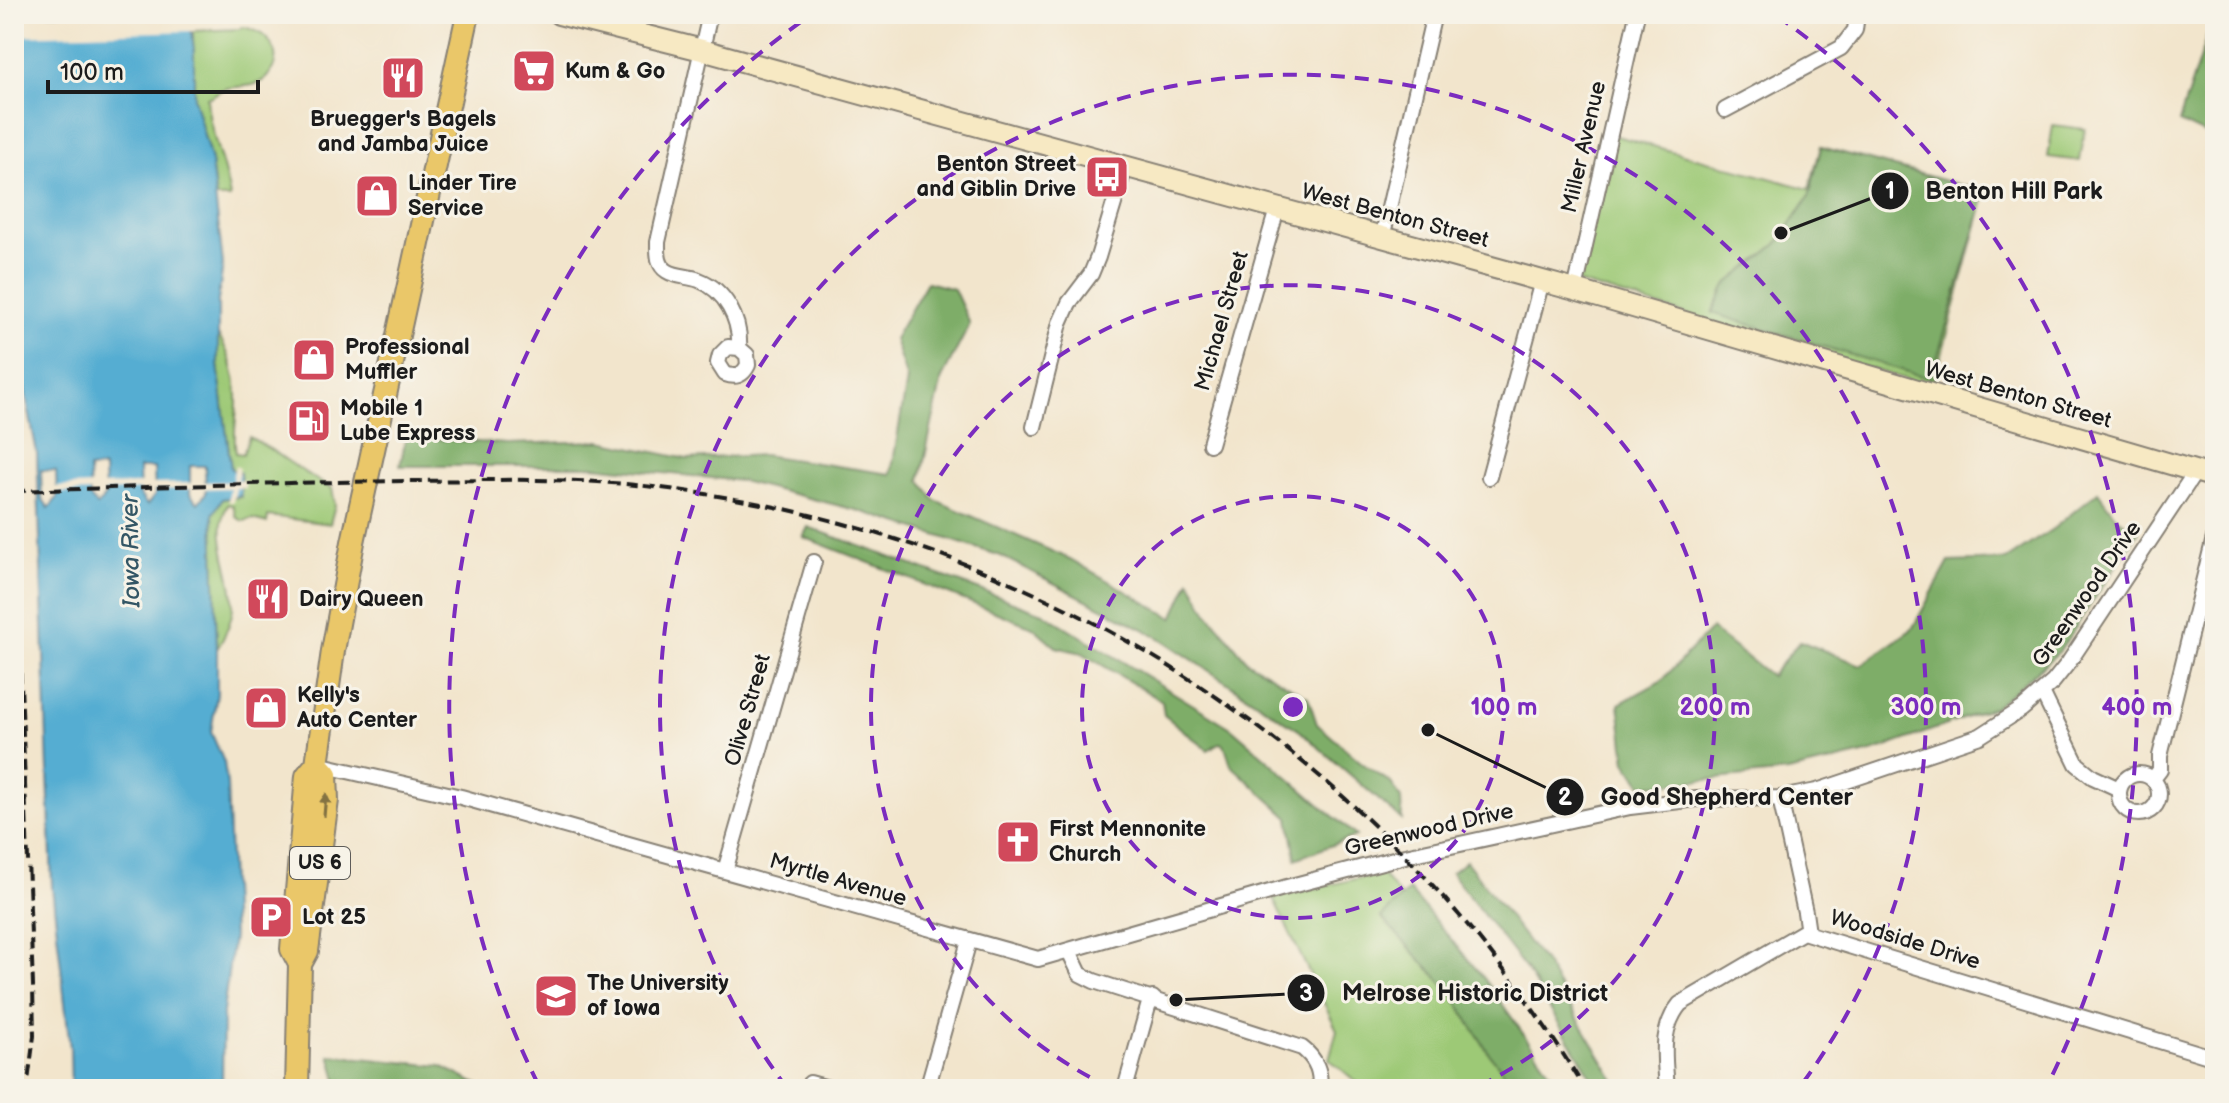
<svg xmlns="http://www.w3.org/2000/svg" width="2229" height="1103" font-family="'Balsamiq Sans',sans-serif">
  <style>
    .green { fill: #9dc976; stroke: #5c7249; stroke-width: 2 }
    .forest { fill: #7ead67; stroke: #4d6442; stroke-width: 2 }
    .water { fill: #55add2; stroke: #386477; stroke-width: 2; fill-rule: evenodd }
    .pier { fill: #f2e5cc }
    .lines { fill: none; stroke-linecap: round; stroke-linejoin: round }
    .street-casing { stroke: #878074; stroke-width: 18 }
    .secondary-casing { stroke: #878074; stroke-width: 24 }
    .primary-casing { stroke: #878074; stroke-width: 26 }
    .street { stroke: #fff; stroke-width: 14 }
    .secondary { stroke: #f7e9c3; stroke-width: 20 }
    .primary { stroke: #eac769; stroke-width: 22 }
    .rail { stroke: #1c1c1c; stroke-width: 4; stroke-dasharray: 12 6; stroke-linecap: butt }
    .oneway { fill: #837242 }
    .ring { fill: none; stroke: #7b2cbf; stroke-width: 4; stroke-dasharray: 14 10 }
    .labels { text-anchor: middle; dominant-baseline: central; stroke-width: 6; stroke-linejoin: round; paint-order: stroke }
    .shield { fill: #f7f3e8; stroke: #5e5c59; stroke-width: 2 }
    .shield-label { font-size: 20px; font-weight: bold; fill: #1c1c1c }
    .poi-label { font-size: 22px; font-weight: bold; fill: #1c1c1c; stroke: #f7f3e8; text-anchor: start }
    .street-label { font-size: 22px; fill: #1c1c1c; stroke: #f7f3e8 }
    .water-label { font-size: 24px; font-style: italic; fill: #335665; stroke: #f7f3e8 }
    .centre { fill: #7b2cbf; stroke: #f7f3e8; stroke-width: 4 }
    .ring-label { font-size: 24px; text-anchor: middle; font-weight: bold; fill: #7b2cbf; stroke: #f7f3e8; stroke-width: 6; stroke-linejoin: round; paint-order: stroke }
    .leader { fill: none; stroke: #1c1c1c; stroke-width: 3 }
    .callout-dot { fill: #1c1c1c; stroke: #f7f3e8; stroke-width: 3 }
    .mark-label { font-size: 24px; text-anchor: middle; font-weight: bold; fill: #fff }
    .callout-label { font-size: 24px; text-anchor: middle; font-weight: bold; fill: #1c1c1c; stroke: #f7f3e8; stroke-width: 6; stroke-linejoin: round; paint-order: stroke }
  </style>
  <rect width="100%" height="100%" fill="#f7f3e8"/>
  <filter id="ink" filterUnits="userSpaceOnUse"><feTurbulence type="fractalNoise" baseFrequency=".0125" numOctaves="2"/><feDisplacementMap in="SourceGraphic" scale="16" xChannelSelector="R" yChannelSelector="G"/><feConvolveMatrix kernelMatrix="1 2 1 2 8 2 1 2 1" color-interpolation-filters="sRGB"/></filter>
  <filter id="wash" filterUnits="userSpaceOnUse"><feTurbulence type="fractalNoise" baseFrequency=".006" numOctaves="4" result="noise"/><feDisplacementMap in="SourceGraphic" scale="32" xChannelSelector="R" yChannelSelector="G"/><feGaussianBlur stdDeviation="1.8" result="paint"/><feColorMatrix in="noise" values="0 0 0 0 0 0 0 0 0 0 0 0 0 0 0 0 0 1.4 0 .05"/><feComposite in="paint" operator="in"/></filter>
  <g filter="url(#wash)">
    <rect width="100%" height="100%" fill="#f2e5cc"/>
    <path class="green" d="M241 27C266 29 288 54 267 77 256 89 238 85 224 89 217 91 215 96 207 98 209 133 225 163 230 198H216L211 161 194 98 193 31 241 29Z
      M2053 125 2085 129 2080 161 2048 157Z
      M1609 134 1809 189 1821 147 1986 192 1933 387 1576 282Z
      M218 335C229 351 236 376 237 395 238 415 232 433 236 453L243 454 249 437 253 439C281 454 304 475 332 488L335 505 330 524 268 516 267 523 253 519 243 521 236 517 233 505 228 504C211 533 233 571 233 602 234 616 225 637 217 649L213 514 222 499 241 497 240 473 231 469 218 364Z
      M1381 873 1478 990 1548 1089H1365L1329 1059 1337 1030 1273 898Z"/>
    <path class="forest" d="M2214 14H2215V139L2179 122Z
      M1821 147 1986 192 1931 379 1712 313 1726 285 1777 244 1809 197Z
      M927 282 954 289 970 324 942 378 920 480 935 500 1070 559 1173 618 1190 580 1208 613 1248 662 1308 697 1317 724 1362 763 1391 783 1401 799 1402 820 1300 731 1155 635 1001 556 860 511 741 481 593 466H400L406 437 507 444 601 441 687 459 763 455 891 474 907 380 894 339Z
      M2098 492 2117 518 2139 531 2060 651 1995 707 1872 752 1788 772 1643 786 1626 762 1619 704 1661 681 1711 629 1771 676 1800 641 1861 665 1912 629 1949 562 2006 560 2054 528Z
      M808 527 1043 613 1231 728 1356 836 1296 859 1289 818 1231 765 1224 744 1219 743 1208 750 1164 715 1162 701 1082 653 1056 647 1033 627 803 537Z
      M1466 861 1546 965 1620 1089H1599L1525 968 1451 873Z
      M1409 890 1484 978 1562 1089H1517L1490 1055 1450 991 1381 917Z
      M330 1055 441 1066 486 1089H340Z"/>
    <path class="water" d="M14 14H189L194 49V98L211 161 223 264 218 301V364L231 469 240 473 241 496 222 499 213 514 217 649V694L211 732 224 762 227 784 233 937 223 1012 222 1089H71L70 1048 52 887 37 453 25 391 22 314 14 239ZM190 466H205L206 493 198 503 190 494ZM104 468 105 496 97 506 90 497 89 469ZM139 468H154L155 495 147 505 140 495ZM41 470 56 471 57 498 49 508 42 498Z"/>
    <path class="pier" d="M14 14H193L195 31 14 36Z
      M235 465 239 468 237 481H245V488H236L233 502H228L230 488 202 489V482H232Z
      M194 483V489L151 490V484Z
      M144 484V490L101 492V485Z
      M94 485V492L53 493V487Z"/>
  </g>
  <g filter="url(#ink)">
    <g class="lines">
      <g class="street-casing">
        <path id="street" d="M710 14 658 242C658 252 657 265 667 271 676 277 689 276 699 280 725 290 741 320 739 348L747 355 748 365C743 375 736 378 725 374L718 363 720 355 728 347 739 348
          M1725 110 1841 48 1855 30 1857 14
          M1382 238 1434 14
          M1575 290 1637 14
          M1034 427 1060 323 1069 303 1091 274 1098 257 1125 167
          M1210 444 1277 209
          M1489 477 1542 281
          M2042 692 2077 764 2093 777 2119 789
          M317 764 461 797 1038 959 1287 887 1405 856 1630 807 1697 799 1780 798 1817 791 1980 736 2022 709 2053 682 2069 662 2196 471
          M2119 794a20 20 0 1 1 40 0a20 20 0 1 1-40 0Z
          M2153 779 2160 770V756L2215 534
          M1780 798 1805 912 1808 933
          M725 871 814 562
          M1069 951 1080 974 1094 981 1302 1048C1315 1058 1322 1072 1319 1089
          M810 1083 832 1089
          M927 1089 969 941
          M1125 1089 1148 1007 1153 998
          M1667 1089C1665 1058 1659 1030 1680 1004L1803 932 2215 1058"/>
      </g>
      <g class="secondary-casing">
        <path id="secondary" d="M559 14 702 50 1575 290 2215 477"/>
      </g>
      <g class="primary-casing">
        <path id="primary" d="M300 964 292 949 307 776 317 764 333 651 353 542 468 14
          M297 1089 300 964 307 951 327 800 326 774 317 764"/>
      </g>
      <use href="#street" class="street"/>
      <use href="#secondary" class="secondary"/>
      <use href="#primary" class="primary"/>
      <path class="rail" d="M14 491C149 487 284 482 418 481 487 480 557 478 625 484 1026 521 1377 745 1585 1089
        M14 508 33 985 34 1036 27 1089"/>
    </g>
    <defs><path id="oneway-solid" d="M-6-.8H1V-3.2L6.5 0L1 3.2V.8H-6Z" transform="scale(2)"/></defs>
    <use class="oneway" href="#oneway-solid" transform="translate(325 805) rotate(-85)"/>
  </g>
  <g class="ring">
    <circle cx="1293" cy="707" r="211"/>
    <path d="M1111 1088A422 422 0 1 1 1475 1088"/>
    <path d="M787 1088A633 633 0 1 1 1799 1088"/>
    <path d="M538 1084A844 844 0 0 1 809 16M1777 16A844 844 0 0 1 2048 1084"/>
  </g>
  <defs>
    <g id="supermarket-square" transform="scale(2.3)"><rect x="-9" y="-9" width="18" height="18" rx="4" fill="#d1495b" stroke="#f7f3e8"/><path d="M-6-5.5h2.5l.6 2H6L4.5 2H-2.5L-4.4-4H-6ZM-1.5 3.2a1.3 1.3 0 1 0 .1 0ZM3 3.2a1.3 1.3 0 1 0 .1 0Z" fill="#fff"/></g>
    <g id="restaurant-square" transform="scale(2.3)"><rect x="-9" y="-9" width="18" height="18" rx="4" fill="#d1495b" stroke="#f7f3e8"/><path d="M-5-6h1v4h1v-4h1v4h1v-4h1v5L-1.5 .5V6h-2V.5L-5-1ZM5-6V6H3V1.5H1.5Q1.5-4 5-6Z" fill="#fff"/></g>
    <g id="bus-square" transform="scale(2.3)"><rect x="-9" y="-9" width="18" height="18" rx="4" fill="#d1495b" stroke="#f7f3e8"/><path d="M-5-6H5V4H4V6H2V4H-2V6H-4V4H-5ZM-3.5-4V0h7V-4ZM-3.5 1.2v1.5H-2V1.2ZM2 1.2v1.5H3.5V1.2Z" fill="#fff"/></g>
    <g id="shop-square" transform="scale(2.3)"><rect x="-9" y="-9" width="18" height="18" rx="4" fill="#d1495b" stroke="#f7f3e8"/><path d="M-5-2.5h2.3a2.7 3.5 0 0 1 5.4 0H5L5.5 6h-11ZM-1.5-2.5h3a1.5 2.3 0 0 0-3 0Z" fill="#fff"/></g>
    <g id="fuel-square" transform="scale(2.3)"><rect x="-9" y="-9" width="18" height="18" rx="4" fill="#d1495b" stroke="#f7f3e8"/><path d="M-5.5-6h7V0h2V4h1.3V-2.5L3-4.5l.8-.8L6-3V5H2.5V1h-1V6h-7ZM-4.2-4.7v3.2H.2V-4.7Z" fill="#fff"/></g>
    <g id="church-square" transform="scale(2.3)"><rect x="-9" y="-9" width="18" height="18" rx="4" fill="#d1495b" stroke="#f7f3e8"/><path d="M-1.2-6h2.4v3.5h3.3v2.4h-3.3V6h-2.4V-.1h-3.3v-2.4h3.3Z" fill="#fff"/></g>
    <g id="parking-square" transform="scale(2.3)"><rect x="-9" y="-9" width="18" height="18" rx="4" fill="#d1495b" stroke="#f7f3e8"/><path d="M-3.5-5.5H1a3.5 3.5 0 0 1 0 7H-1V5.5H-3.5ZM-1-3.4V-.6H.8a1.4 1.4 0 0 0 0-2.8Z" fill="#fff"/></g>
    <g id="university-square" transform="scale(2.3)"><rect x="-9" y="-9" width="18" height="18" rx="4" fill="#d1495b" stroke="#f7f3e8"/><path d="M0-5L7-2L0 1L-7-2ZM-4 1L0 2.5L4 1V4Q0 6-4 4Z" fill="#fff"/></g>
  </defs>
  <g fill-rule="evenodd">
    <use href="#supermarket-square" x="534" y="71"/>
    <use href="#restaurant-square" x="403" y="78"/>
    <use href="#bus-square" x="1107" y="177"/>
    <use href="#shop-square" x="377" y="196"/>
    <use href="#shop-square" x="314" y="360"/>
    <use href="#fuel-square" x="309" y="421"/>
    <use href="#restaurant-square" x="268" y="599"/>
    <use href="#shop-square" x="266" y="708"/>
    <use href="#church-square" x="1018" y="842"/>
    <use href="#parking-square" x="271" y="917"/>
    <use href="#university-square" x="556" y="996"/>
  </g>
  <g class="labels">
    <rect class="shield" x="290" y="847" width="60" height="32" rx="6"/>
    <g class="shield-label">
      <text x="320" y="863">US 6</text>
    </g>
    <g class="poi-label">
      <text x="565" y="71">Kum &amp; Go</text>
      <text x="403" y="119" text-anchor="middle">Bruegger's Bagels<tspan x="403" dy="25">and Jamba Juice</tspan></text>
      <text x="1076" y="164" text-anchor="end">Benton Street<tspan x="1076" dy="25">and Giblin Drive</tspan></text>
      <text x="408" y="183">Linder Tire<tspan x="408" dy="25">Service</tspan></text>
      <text x="345" y="347">Professional<tspan x="345" dy="25">Muffler</tspan></text>
      <text x="340" y="408">Mobile 1<tspan x="340" dy="25">Lube Express</tspan></text>
      <text x="299" y="599">Dairy Queen</text>
      <text x="297" y="695">Kelly's<tspan x="297" dy="25">Auto Center</tspan></text>
      <text x="1049" y="829">First Mennonite<tspan x="1049" dy="25">Church</tspan></text>
      <text x="302" y="917">Lot 25</text>
      <text x="587" y="983">The University<tspan x="587" dy="25">of Iowa</tspan></text>
    </g>
    <g class="street-label">
      <text transform="translate(1584 147) rotate(-77)">Miller Avenue</text>
      <text transform="translate(1395 216) rotate(15)">West Benton Street</text>
      <text transform="translate(1222 321) rotate(-74)">Michael Street</text>
      <text transform="translate(2018 395) rotate(16)">West Benton Street</text>
      <text transform="translate(2087 594) rotate(-55)">Greenwood Drive</text>
      <text transform="translate(748 710) rotate(-74)">Olive Street</text>
      <text transform="translate(1429 830) rotate(-13)">Greenwood Drive</text>
      <text transform="translate(838 880) rotate(16)">Myrtle Avenue</text>
      <text transform="translate(1905 940) rotate(17)">Woodside Drive</text>
    </g>
    <g class="water-label">
      <text transform="translate(131 551) rotate(-91)">Iowa River</text>
    </g>
  </g>
  <circle cx="1293" cy="707" r="12" class="centre"/>
  <g class="ring-label">
    <text x="1504" y="715">100 m</text>
    <text x="1715" y="715">200 m</text>
    <text x="1926" y="715">300 m</text>
    <text x="2137" y="715">400 m</text>
  </g>
  <path class="leader" d="M1781 233L1890 191M1428 730L1565 797M1176 1000L1306 993"/>
  <g class="callout-dot">
    <circle cx="1781" cy="233" r="8"/>
    <circle cx="1428" cy="730" r="8"/>
    <circle cx="1176" cy="1000" r="8"/>
    <circle cx="1890" cy="191" r="20"/>
    <circle cx="1565" cy="797" r="20"/>
    <circle cx="1306" cy="993" r="20"/>
  </g>
  <g class="mark-label">
    <text x="1890" y="199">1</text>
    <text x="1565" y="805">2</text>
    <text x="1306" y="1001">3</text>
  </g>
  <g class="callout-label">
    <text x="2014" y="199">Benton Hill Park</text>
    <text x="1727" y="805">Good Shepherd Center</text>
    <text x="1475" y="1001">Melrose Historic District</text>
  </g>
  <rect width="2229" height="1103" fill="none" stroke="#f7f3e8" stroke-width="48"/>
  <path d="M48 80v12h210v-12" fill="none" stroke="#1c1c1c" stroke-width="4"/>
  <text x="60" y="80" font-size="24" fill="#1c1c1c" stroke="#f7f3e8" stroke-width="6" paint-order="stroke">100 m</text>
</svg>
